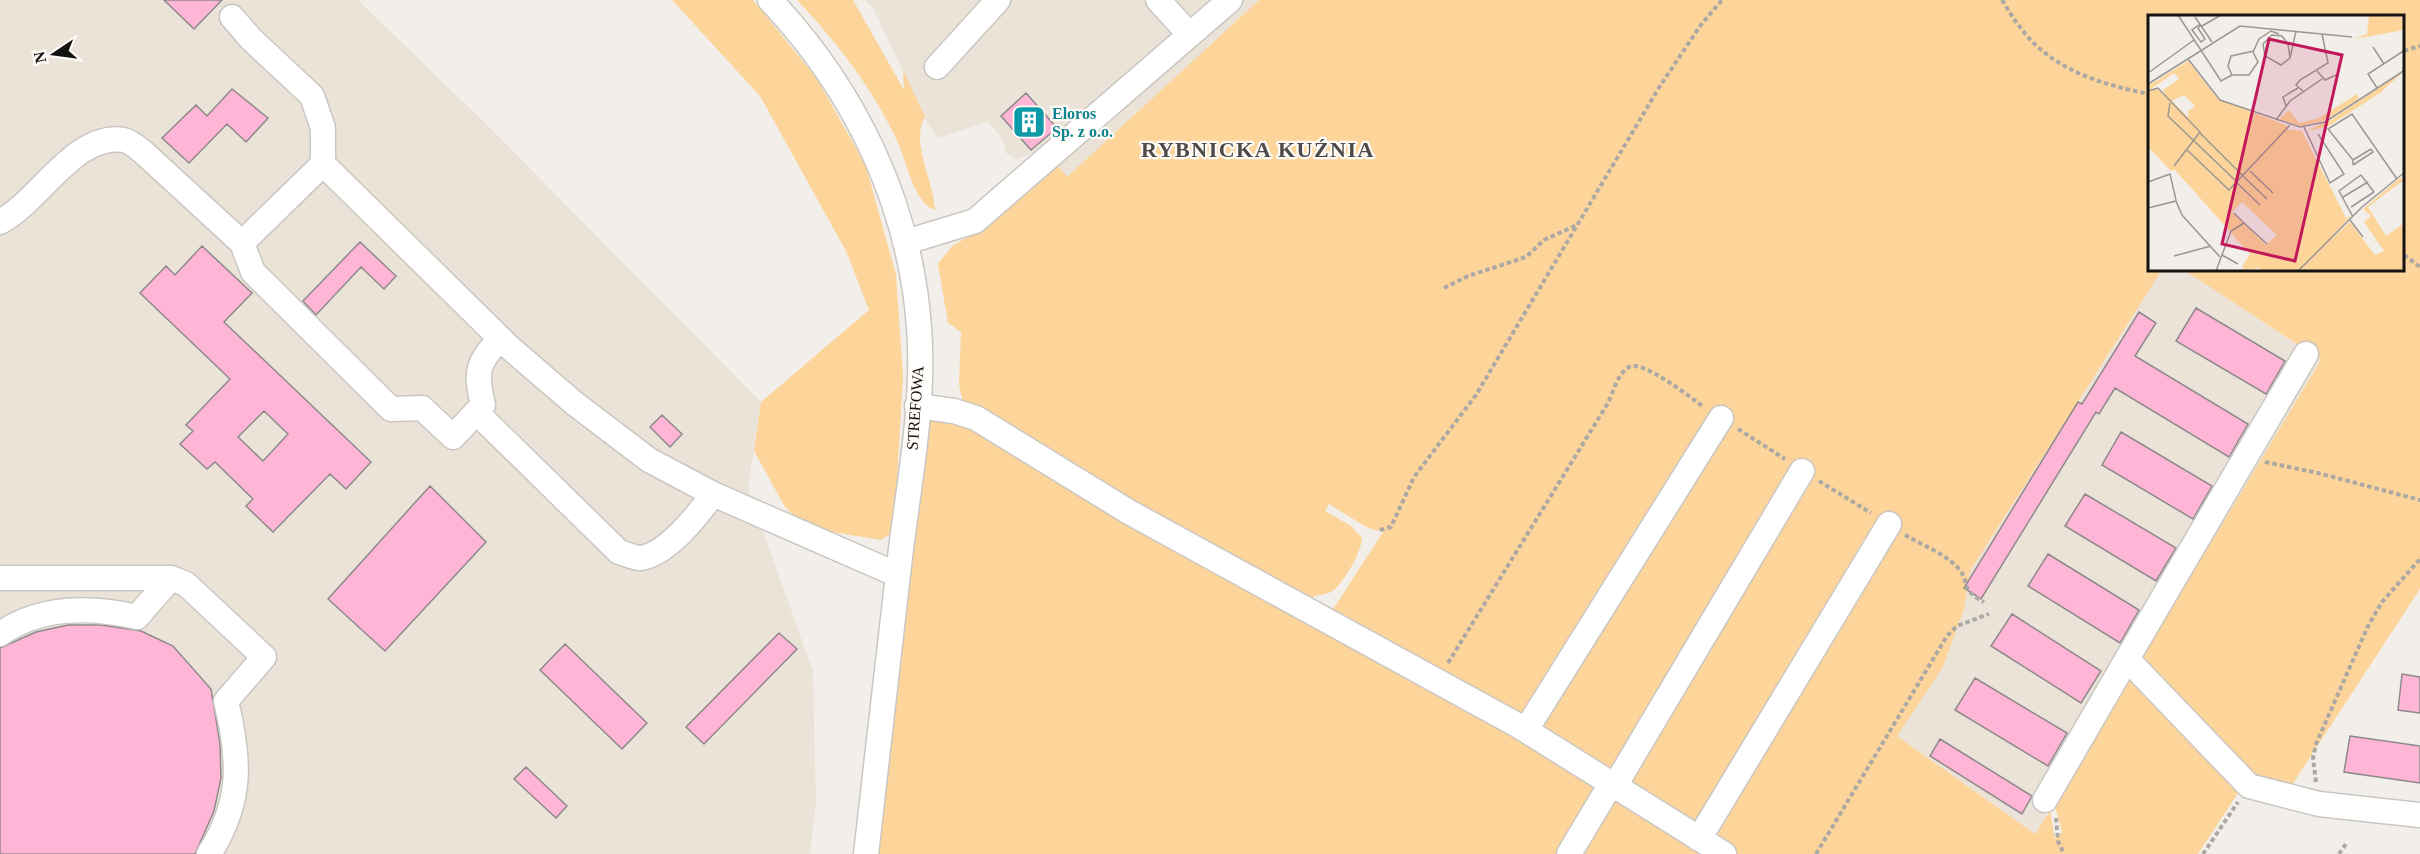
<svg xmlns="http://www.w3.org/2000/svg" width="2420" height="854" font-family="'Times New Roman',serif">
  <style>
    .built { fill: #ebe3d8 }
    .green { fill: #fdd49a; fill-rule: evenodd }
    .building { fill: #feb5d6; stroke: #8e898b; stroke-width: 1.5; fill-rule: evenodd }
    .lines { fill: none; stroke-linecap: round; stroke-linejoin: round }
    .minor-casing { stroke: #cac7c3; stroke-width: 27 }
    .path { stroke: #aca9a5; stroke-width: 4; stroke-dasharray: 4.5 3; stroke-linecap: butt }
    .minor { stroke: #fff; stroke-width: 24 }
    .labels { text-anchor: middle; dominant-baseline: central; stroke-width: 4.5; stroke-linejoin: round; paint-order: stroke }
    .culture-label { font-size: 16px; font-weight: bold; fill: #0d838f; stroke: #fffcf8; text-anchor: start }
    .street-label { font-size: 16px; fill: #151312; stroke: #fffcf8 }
    .district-label { font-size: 22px; font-weight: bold; letter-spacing: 1.5px; fill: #4d4a47; stroke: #fffcf8 }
    .inset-road { fill: none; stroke: #9a9794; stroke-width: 1.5 }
    .view { fill: #c2185b; fill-opacity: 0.15; stroke: #c2185b; stroke-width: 3 }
    .inset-edge { fill: none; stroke: #151312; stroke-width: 3 }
  </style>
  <rect width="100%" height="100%" fill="#f2efea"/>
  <path class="built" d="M0 0H358L486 124 761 402 748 488 813 672 816 804 810 854H0Z
    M865 0H1259L1067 178 1042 148 1016 160 1006 153 1002 138 988 122 938 138 928 124 873 8Z
    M2162 270H2184L2321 360 2035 834 1897 736 1943 667 1964 609 1970 571Z"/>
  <path class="green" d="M672 0H753L817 79 866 166 896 275 903 376 894 532 881 540 807 528 785 507 754 451 761 402 869 310 846 251 760 96Z
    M797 0H853L904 90 903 70 925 117C910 141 934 182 935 210 913 202 908 164 898 143 873 88 838 44 797 0Z
    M1259 0H2420V589L2290 788 2247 773 2142 657 2321 360 2184 270H2404V16H2150V270H2162L1970 571 1964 609 1943 667 1897 736 2035 834 2050 811 2055 839 2062 832 2054 803 2133 670 2240 790 2198 854H875L929 416 967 423 959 384 961 332 948 323 938 264 952 246 994 222 1058 166 1067 177ZM1329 504 1368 528 1383 532 1330 614 1308 599C1315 595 1324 595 1331 592 1343 585 1362 551 1362 538L1351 526 1325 511Z"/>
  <path class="building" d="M164 0H222L194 29Z
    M232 89 268 118 246 142 227 124 189 163 162 138 196 105 207 116Z
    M1026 93 1057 128 1031 150 1001 116Z
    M360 242 396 276 384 289 361 267 316 315 303 301Z
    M202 246 252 293 224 322 371 462 346 489 330 474 273 532 246 506 253 499 215 462 207 469 180 444 193 431 186 425 230 379 140 293 166 266 175 275ZM264 411 288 434 263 461 238 437Z
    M2196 308 2285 361 2266 394 2176 341Z
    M2139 312 2156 323 2135 356 2248 424 2229 457 2115 388 2099 414 2096 412 1981 599 1964 588 2078 402 2082 404Z
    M662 415 682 434 670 447 650 427Z
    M2121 432 2212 486 2193 519 2102 465Z
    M430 486 486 542 385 651 328 599Z
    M2085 494 2176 548 2156 581 2065 526Z
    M2048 554 2139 610 2120 643 2028 586Z
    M2012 614 2101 671 2081 703 1991 646Z
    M68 625H101L141 631 173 646 211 689 220 744 221 778 214 811 195 854H0V648L36 632Z
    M779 633 797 649 704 744 686 727Z
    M565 644 647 723 622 749 540 670Z
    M2402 674 2420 677V713L2398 710Z
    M1975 678 2067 733 2048 766 1955 710Z
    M2350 736 2420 746V783L2344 772Z
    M1940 739 2032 796 2022 814 1930 756Z
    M526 767 567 806 556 818 514 779Z"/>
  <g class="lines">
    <g class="minor-casing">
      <path id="minor" d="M770 0C855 90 910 204 919 327 925 403 909 482 900 557 888 656 877 755 866 854
        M1158 0 1190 35
        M232 17 251 39 312 96 323 128V164L242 243
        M937 67 998 0
        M323 164 509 347 574 403 649 460 713 494 898 575
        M0 222C41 200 75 132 124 140 130 141 138 148 143 152L242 243 253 272 391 409 422 408 453 437 483 405C475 372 477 363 500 339
        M906 242 975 221 1230 0
        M917 406 954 411 976 418 1129 512 1519 726 1724 854
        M476 412 619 552C626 554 634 558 641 558 667 554 698 515 713 494
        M0 578H171L186 584 264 657 226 701C240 759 243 801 209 854
        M0 634C40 606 91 606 137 617L171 578
        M2127 659 2306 354
        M1526 730 1721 418
        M1616 784 1802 471
        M2045 800 2127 659 2249 786 2319 804 2420 815
        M1699 839 1889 524
        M1569 854 1612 782"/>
    </g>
    <path class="path" d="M2002 0C2008 9 2013 19 2020 27 2050 69 2102 85 2150 94
      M2404 51 2420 46
      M2404 255 2420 267
      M1444 288 1468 276 1526 257 1544 240 1577 225
      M1738 429 1785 459
      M2265 462 2318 473 2420 500
      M1819 481 1871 513
      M1380 530 1391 527 1414 477 1476 395 1660 86 1700 26 1722 0
      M1905 535C1922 545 1946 554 1959 569 1971 583 1958 588 1984 602
      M1448 663 1608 403C1613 392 1618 373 1629 367 1642 359 1691 398 1704 407
      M2316 782 2313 758 2316 744 2368 626 2382 602 2420 559
      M2056 818 2058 841 2064 854
      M1816 854 1947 636 1957 626 1989 614
      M2203 854 2238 802
      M2339 854 2346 844"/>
    <use href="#minor" class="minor"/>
  </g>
  <defs>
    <g id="building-square" transform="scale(1.725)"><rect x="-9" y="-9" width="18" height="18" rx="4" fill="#0f9aa8" stroke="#fffcf8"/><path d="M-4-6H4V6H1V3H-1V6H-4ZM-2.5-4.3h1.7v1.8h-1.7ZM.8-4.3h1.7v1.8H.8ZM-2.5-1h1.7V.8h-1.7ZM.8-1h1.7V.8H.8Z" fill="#fff"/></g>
  </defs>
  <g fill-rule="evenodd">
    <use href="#building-square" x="1029" y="122"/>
  </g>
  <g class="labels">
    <g class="culture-label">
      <text x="1052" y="113">Eloros<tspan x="1052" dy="18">Sp. z o.o.</tspan></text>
    </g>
    <g class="street-label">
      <text transform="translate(915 408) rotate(-86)">STREFOWA</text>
    </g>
    <g class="district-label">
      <text x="1258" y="149">RYBNICKA KUŹNIA</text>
    </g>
  </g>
  <g transform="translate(2148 15)">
    <rect width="256" height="256" fill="#f2efea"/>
    <path d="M221 0 256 2V15L206 24 219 19ZM40 46 70 84 140 111V114L154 116 198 203 203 201 177 229 202 207 227 240 236 236 216 207 223 201 215 194 252 163 256 165 220 192 238 221 256 208V256H114L110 253 97 256 94 252 102 239 27 155 23 156 0 132V78L7 73 17 79 15 75 31 64 26 58 0 76V71ZM36 80 47 91 40 96V102L24 86ZM94 187 129 220 118 230 84 197ZM256 56 232 78 179 112 158 116 183 105ZM209 79 211 84 178 105 153 111 131 104 141 95 151 108 171 103Z" fill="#fdd49a" fill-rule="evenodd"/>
    <path class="inset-road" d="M30 0 73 66 84 60M47 2 64 27M52 9 44 15 53 27 57 24 50 13 53 10M54 11 73 0M225 32 236 49M106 36 83 41 80 51 84 60H101L110 47 105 37 111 24 123 16 131 19M142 43 140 29 134 21 124 20 115 29 117 41 133 50 142 43 148 16M40 44 72 85 152 112 177 107 257 55M169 56 177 65 188 60M0 58 46 25M0 69 92 11 204 22M229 73 220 59 257 35M0 76 10 73 52 117 26 151M155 76 148 70 152 65 180 48 174 19M22 88 20 101 90 168M138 91 135 82 150 73M128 105 142 86 174 64M156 112 182 168 196 159 170 119M52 118 96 162M38 134 81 175 142 110M205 145 223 134M205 150V145L180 114 204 99 249 164M205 150 225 137 223 134M102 156 125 178M96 162 119 184M0 167 22 159 28 185M89 168 112 190M195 182 220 167M203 192 226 177M0 193 28 186 34 200 72 242M205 202 191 176 213 160 226 177M202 205 215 222M96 208 119 229M74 240 90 249M26 241 63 231M68 256 83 216 96 208 86 198M150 256 214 192 257 157"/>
    <path class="view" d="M121 24 194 40 147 246 74 229Z"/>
    <rect width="256" height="256" class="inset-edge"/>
  </g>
  <g transform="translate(54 54) rotate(257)" stroke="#fffcf8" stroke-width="4.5" paint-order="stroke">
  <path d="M0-4.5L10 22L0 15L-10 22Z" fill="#151312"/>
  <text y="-9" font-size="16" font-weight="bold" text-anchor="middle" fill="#151312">N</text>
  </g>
</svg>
